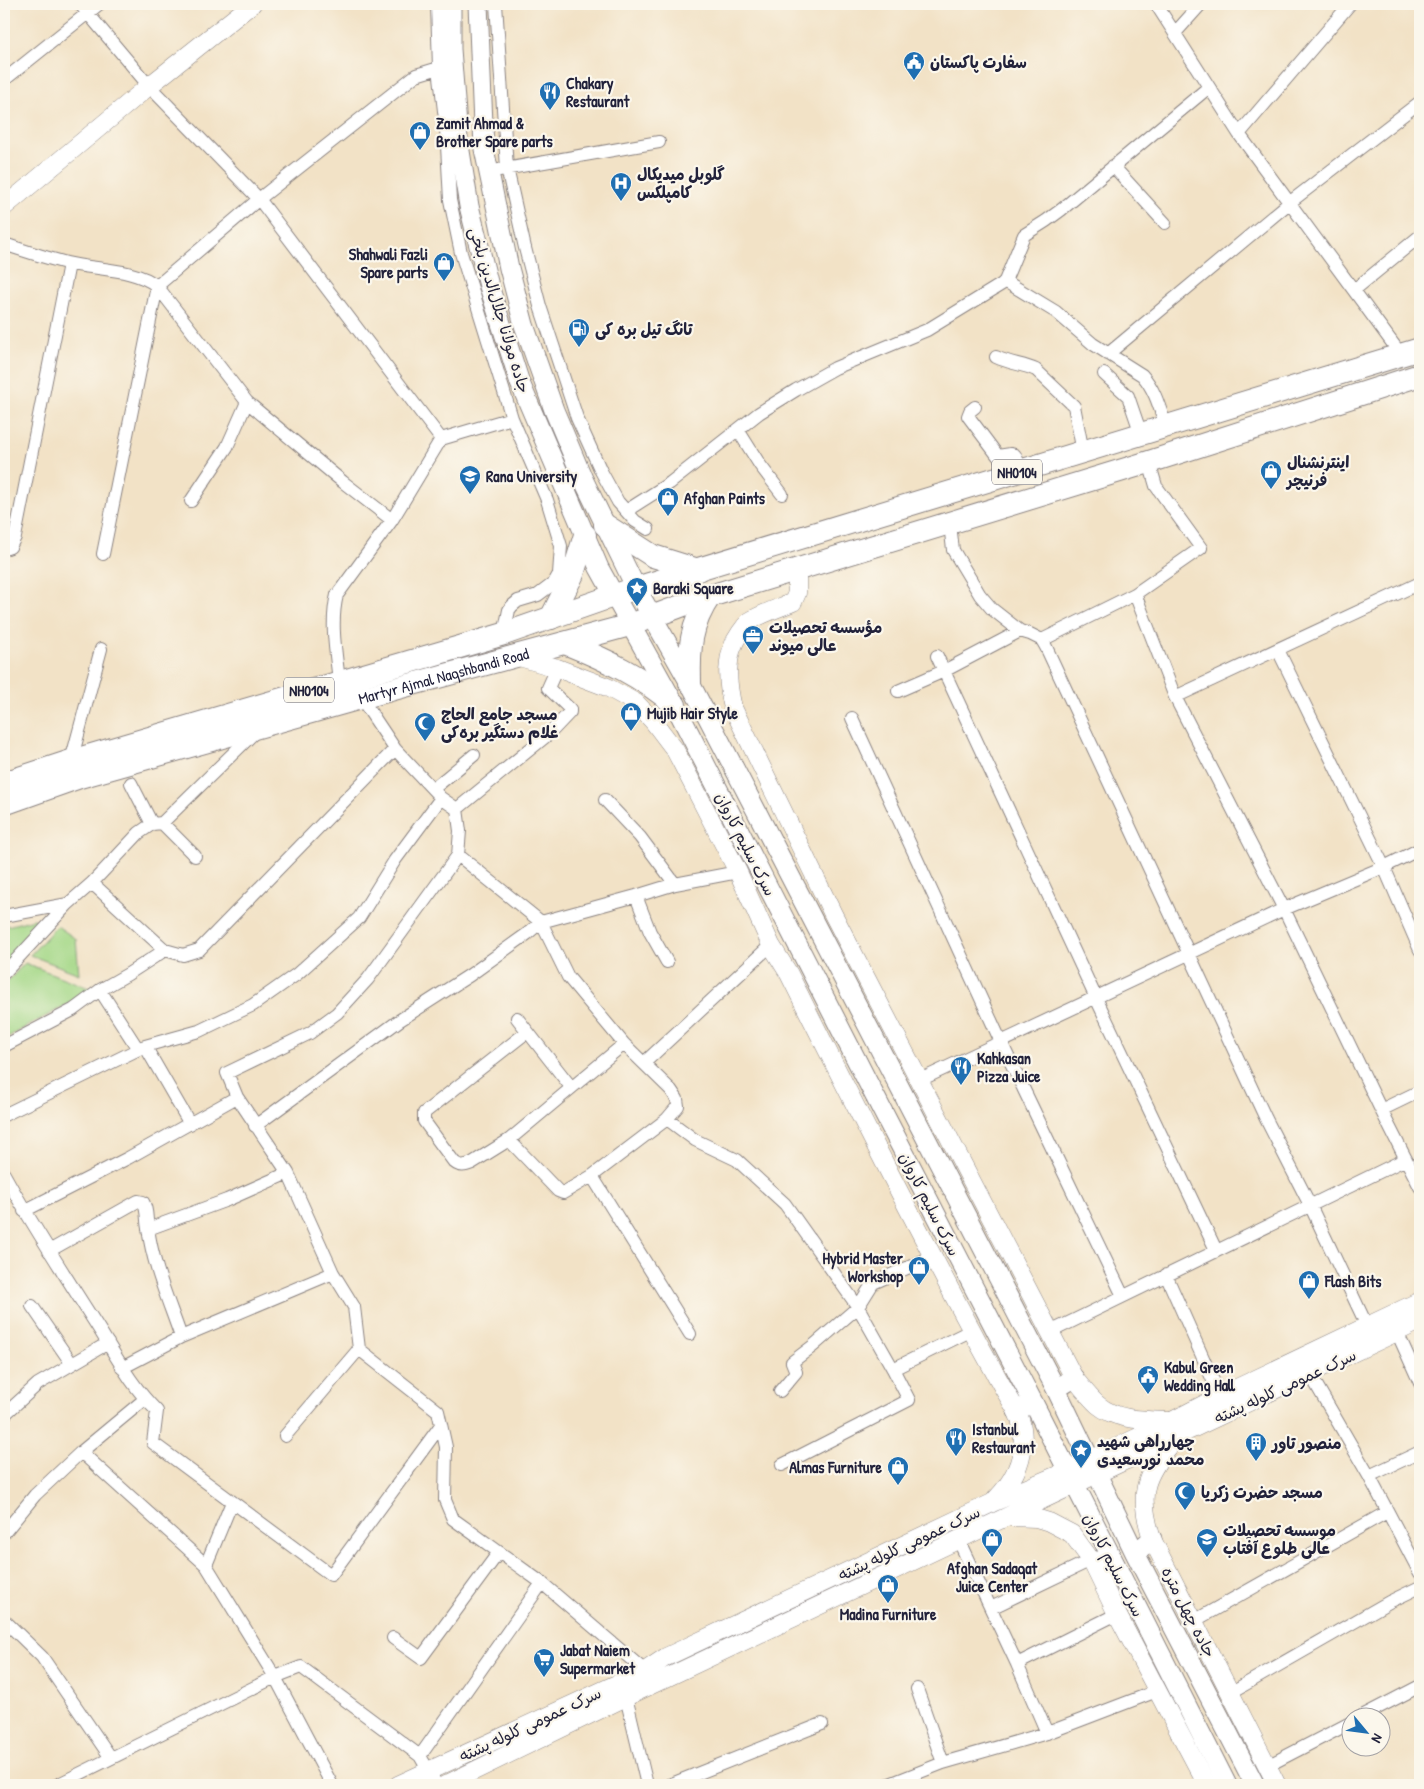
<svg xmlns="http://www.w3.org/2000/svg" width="1424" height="1789" font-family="'Patrick Hand','Playpen Sans Arabic',sans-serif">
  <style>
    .green { fill: #a5d888; stroke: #647d62 }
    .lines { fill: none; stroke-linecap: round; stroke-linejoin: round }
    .street-casing { stroke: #8a8280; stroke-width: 14 }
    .secondary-casing { stroke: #8a8280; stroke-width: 19 }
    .primary-casing { stroke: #8a8280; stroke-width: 21 }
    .highway-casing { stroke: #8a8280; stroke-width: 24 }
    .street { stroke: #fff; stroke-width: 12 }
    .secondary { stroke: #fff; stroke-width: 18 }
    .primary { stroke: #fff; stroke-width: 19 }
    .highway { stroke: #fff; stroke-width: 22 }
    .labels { text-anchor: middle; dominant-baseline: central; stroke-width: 4.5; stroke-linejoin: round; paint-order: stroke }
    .shield { fill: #fbf7ec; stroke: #636270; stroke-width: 1 }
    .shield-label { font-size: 15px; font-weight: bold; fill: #22223b }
    .poi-label { font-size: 16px; font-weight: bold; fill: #22223b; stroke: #fbf7ec; text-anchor: start }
    .street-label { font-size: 16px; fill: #22223b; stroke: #fbf7ec }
  </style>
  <rect width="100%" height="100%" fill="#fbf7ec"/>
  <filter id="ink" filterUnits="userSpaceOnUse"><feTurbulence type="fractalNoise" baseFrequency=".02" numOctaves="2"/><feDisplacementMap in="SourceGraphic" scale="10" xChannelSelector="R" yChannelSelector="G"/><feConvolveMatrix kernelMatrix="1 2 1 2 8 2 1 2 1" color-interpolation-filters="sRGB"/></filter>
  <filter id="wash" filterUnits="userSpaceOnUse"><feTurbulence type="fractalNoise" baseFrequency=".0096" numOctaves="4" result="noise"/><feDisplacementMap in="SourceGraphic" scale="20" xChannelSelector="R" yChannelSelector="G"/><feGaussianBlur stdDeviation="1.12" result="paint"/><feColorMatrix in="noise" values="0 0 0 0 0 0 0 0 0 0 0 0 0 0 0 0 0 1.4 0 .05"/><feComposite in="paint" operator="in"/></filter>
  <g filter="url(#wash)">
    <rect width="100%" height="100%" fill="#f2e2c6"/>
    <path class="green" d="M34 919 43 924 4 966V927Z
      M57 926 76 939 79 974 30 955Z
      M25 963 94 990 4 1039V985Z"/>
  </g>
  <g filter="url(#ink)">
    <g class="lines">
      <g class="street-casing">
        <path id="street" d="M80 4 149 86 259 199 441 439
          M437 4 439 68 446 128 450 200 461 253 512 418 547 500 561 546 559 574 554 583 538 595 518 601 512 606 509 610 504 634
          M496 4 507 168 525 248 540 306 577 418 601 471 618 502 635 521 648 529
          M1156 4 1239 134 1402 356
          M1175 33 1201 4
          M4 80 99 4
          M1239 134 1350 4
          M1113 166 1165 223
          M499 170 659 142
          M4 244C25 251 46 258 67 263 95 270 135 268 157 286L247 402 343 482 392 520
          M1005 281 1056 312 1093 344 1142 375C1155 389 1160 409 1166 427
          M1354 290 1420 236
          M1108 354 1289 203 1420 102
          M996 357C1011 364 1023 364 1036 370L1074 406 1083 452
          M1104 374 1128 396 1141 434
          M975 407 970 411 968 416 998 456 1011 454 1015 455 1022 471
          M738 430 760 465 782 494
          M191 501 227 447 247 402
          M626 511 670 483 759 413 796 390 835 368 927 330 1002 284 1005 281 1024 235 1046 221 1061 210 1209 87
          M950 524 953 550 980 595 992 609 1020 631 1030 634 1042 640 1046 647 1266 1119 1310 1205 1367 1326
          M4 549 10 547 15 537 69 264
          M103 554 157 286 259 199 416 75 439 68
          M1135 594 1175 697 1284 909 1381 1110 1420 1187
          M1042 640 1135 594 1201 548 1156 486 1149 462
          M1278 650 1384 867 1420 950
          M937 656 1096 998 1216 1250
          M339 681C336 653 330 623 337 595L392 520 441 439 512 418
          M898 691 944 671 1020 631
          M1175 697 1420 583
          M361 698 395 749 441 798 457 809 460 831 458 855 541 922 568 977 624 1044 671 1090 677 1099 678 1106 667 1119 592 1176 563 1193 558 1191 509 1140
          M852 718 1001 1042 1123 1296
          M71 761 101 649
          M131 783 152 824
          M433 789 474 755
          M605 800 640 837 675 884
          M457 809 551 732 570 712V709L548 688 557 668
          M162 823 195 856
          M458 855 368 979 337 1013 310 1033 227 1073 237 1097 288 1173 333 1273 354 1307 359 1349 438 1411 446 1447 445 1500 453 1519 542 1583 645 1671 651 1674
          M92 883 165 950
          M636 896 650 932 667 962
          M4 916 68 904
          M4 973 68 904 92 883 139 833 152 824 162 823 256 731
          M100 990 138 1049
          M517 1018 571 1087
          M527 1032 424 1113V1121L454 1162C460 1167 465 1166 472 1163L509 1140 624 1044
          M4 1046 73 1010 100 990 128 974 165 950 183 955 199 950 395 749
          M145 1046 190 1124
          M644 1063 771 945
          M920 1080 1284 909 1384 867 1420 849
          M1381 1110 1420 1091
          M4 1115 145 1046 199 1031 253 1005 297 974 359 918 395 860 441 798
          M667 1119 695 1140 737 1160 785 1204 858 1307 893 1369 909 1400 782 1465
          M255 1126 400 1020 470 975 527 934 541 922 636 896 675 884 738 872
          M4 1174C32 1225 63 1272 94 1321 114 1352 130 1385 157 1411L153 1443 331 1575 441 1425
          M592 1176 690 1334
          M24 1211 128 1158 237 1097
          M148 1229 227 1200 288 1173
          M49 1251 138 1201 143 1202C148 1210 146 1220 148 1228 153 1266 169 1302 181 1337
          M1166 1275 1220 1396
          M32 1306 72 1364
          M1050 1332 1406 1159
          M1397 1332 1420 1383
          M122 1368 181 1337 333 1273
          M893 1369 972 1330
          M1310 1374 1369 1476 1420 1573
          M780 1391 796 1372 792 1362 813 1346 858 1307 873 1283 932 1257
          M4 1415 38 1384 108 1343
          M285 1436 359 1349
          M81 1452 206 1565
          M1369 1476 1420 1452
          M232 1502 206 1565 275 1677 332 1785
          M4 1533 35 1495 81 1452 145 1399
          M958 1539 1017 1664 1047 1733
          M991 1608 1091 1560
          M4 1620 42 1657 111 1758
          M1194 1621 1387 1512
          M393 1638 421 1658 499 1552
          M1017 1664 1117 1614
          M917 1689 943 1763
          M1230 1693 1389 1602 1420 1587
          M626 1697 647 1785
          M1362 1716 1420 1686
          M420 1756 542 1583
          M1267 1766 1352 1722
          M57 1785 275 1677 301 1667 420 1756 437 1785
          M669 1785 822 1724
          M887 1785 943 1763 1047 1733 1157 1691"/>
      </g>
      <g class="secondary-casing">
        <path id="secondary" d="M4 207 149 86 252 4
          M797 571V593L793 602C779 608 763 613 750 621 746 624 743 629 740 633 724 655 727 683 733 708L834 916 1074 1378C1082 1387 1089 1397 1098 1405 1117 1421 1145 1420 1169 1421
          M516 656 557 668 607 687 636 703 653 721 675 750 738 872 771 945 789 974C845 1086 901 1197 960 1308 973 1333 987 1359 1001 1384 1009 1399 1020 1412 1022 1428 1026 1456 1015 1480 995 1500
          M1172 1443C1143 1477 1138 1495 1152 1539L1277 1785
          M1011 1517 1036 1518 1049 1522 1072 1534 1091 1560 1117 1614 1207 1785
          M398 1785 645 1671 666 1657 992 1503 1067 1471 1172 1421 1220 1396 1420 1301
          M445 1785 626 1697 1420 1321"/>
      </g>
      <g class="primary-casing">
        <path id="primary" d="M451 4V49L458 139 469 206 489 286 520 383 599 568 675 705 882 1110 1033 1402 1227 1785
          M478 4 484 149 509 268 524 325 554 410 583 479 636 588 690 683 1056 1389 1135 1553 1255 1785
          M1056 1389 1074 1378
          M1017 1411 1033 1402
          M1135 1553 1152 1539
          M1091 1560 1114 1564"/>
      </g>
      <g class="highway-casing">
        <g id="highway">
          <path d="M605 525 653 556 698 570"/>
          <path d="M551 618 573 574 585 535"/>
          <path d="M565 643C605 659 643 677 675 705"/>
          <path d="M690 683C689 649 690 625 710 596"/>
          <path d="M4 783 71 761 504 634 636 588 1420 349"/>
          <path id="s1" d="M4 804 80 777 361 698 630 625 697 600 1149 462 1420 375"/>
        </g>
      </g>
      <use href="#street" class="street"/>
      <use href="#secondary" class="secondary"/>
      <use href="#primary" class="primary"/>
      <use href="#highway" class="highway"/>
    </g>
  </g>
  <defs>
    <g id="civic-pin" transform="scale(1.125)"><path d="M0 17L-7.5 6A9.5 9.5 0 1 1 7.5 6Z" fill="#1f6fb2" stroke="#fbf7ec"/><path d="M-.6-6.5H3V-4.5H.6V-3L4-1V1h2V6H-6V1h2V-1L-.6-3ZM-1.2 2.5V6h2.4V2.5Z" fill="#fff"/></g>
    <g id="restaurant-pin" transform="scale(1.125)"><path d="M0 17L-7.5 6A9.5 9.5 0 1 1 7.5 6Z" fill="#1f6fb2" stroke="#fbf7ec"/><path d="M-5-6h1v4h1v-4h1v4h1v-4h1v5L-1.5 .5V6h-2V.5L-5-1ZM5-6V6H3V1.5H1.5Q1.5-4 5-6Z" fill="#fff"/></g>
    <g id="shop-pin" transform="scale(1.125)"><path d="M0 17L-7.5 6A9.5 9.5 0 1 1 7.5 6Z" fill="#1f6fb2" stroke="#fbf7ec"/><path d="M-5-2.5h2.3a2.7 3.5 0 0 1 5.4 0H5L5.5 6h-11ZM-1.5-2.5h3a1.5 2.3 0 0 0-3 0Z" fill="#fff"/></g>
    <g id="hospital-pin" transform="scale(1.125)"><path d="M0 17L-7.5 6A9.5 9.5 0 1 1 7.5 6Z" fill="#1f6fb2" stroke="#fbf7ec"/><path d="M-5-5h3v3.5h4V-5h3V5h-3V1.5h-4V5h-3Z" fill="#fff"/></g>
    <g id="fuel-pin" transform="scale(1.125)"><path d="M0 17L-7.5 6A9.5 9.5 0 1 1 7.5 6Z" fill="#1f6fb2" stroke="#fbf7ec"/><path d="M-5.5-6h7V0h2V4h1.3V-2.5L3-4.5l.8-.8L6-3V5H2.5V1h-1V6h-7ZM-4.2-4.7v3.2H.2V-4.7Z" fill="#fff"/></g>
    <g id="university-pin" transform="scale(1.125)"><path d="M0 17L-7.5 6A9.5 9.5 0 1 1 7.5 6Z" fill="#1f6fb2" stroke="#fbf7ec"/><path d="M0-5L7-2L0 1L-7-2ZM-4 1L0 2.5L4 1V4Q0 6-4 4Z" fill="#fff"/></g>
    <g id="sight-pin" transform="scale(1.125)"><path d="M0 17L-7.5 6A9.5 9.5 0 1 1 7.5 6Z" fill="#1f6fb2" stroke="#fbf7ec"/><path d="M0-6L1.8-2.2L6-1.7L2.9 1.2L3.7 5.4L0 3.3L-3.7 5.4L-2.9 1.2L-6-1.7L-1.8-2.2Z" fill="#fff"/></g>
    <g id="office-pin" transform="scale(1.125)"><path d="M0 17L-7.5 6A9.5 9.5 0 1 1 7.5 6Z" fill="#1f6fb2" stroke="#fbf7ec"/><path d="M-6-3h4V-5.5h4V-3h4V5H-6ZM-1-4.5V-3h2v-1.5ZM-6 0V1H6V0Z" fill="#fff"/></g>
    <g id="mosque-pin" transform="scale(1.125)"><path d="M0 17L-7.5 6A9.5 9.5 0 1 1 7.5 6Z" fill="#1f6fb2" stroke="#fbf7ec"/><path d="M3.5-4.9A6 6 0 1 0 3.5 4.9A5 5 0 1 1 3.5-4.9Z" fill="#fff"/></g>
    <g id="building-pin" transform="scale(1.125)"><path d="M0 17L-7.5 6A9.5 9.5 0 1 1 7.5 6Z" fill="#1f6fb2" stroke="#fbf7ec"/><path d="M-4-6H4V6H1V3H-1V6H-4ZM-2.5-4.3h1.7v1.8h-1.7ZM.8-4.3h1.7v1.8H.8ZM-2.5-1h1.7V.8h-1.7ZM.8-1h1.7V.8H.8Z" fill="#fff"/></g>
    <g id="school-pin" transform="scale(1.125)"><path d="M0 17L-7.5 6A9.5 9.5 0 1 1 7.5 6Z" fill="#1f6fb2" stroke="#fbf7ec"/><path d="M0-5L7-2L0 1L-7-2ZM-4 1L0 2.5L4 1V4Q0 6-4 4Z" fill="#fff"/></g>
    <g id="supermarket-pin" transform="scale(1.125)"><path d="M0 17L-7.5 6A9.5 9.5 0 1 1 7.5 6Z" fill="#1f6fb2" stroke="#fbf7ec"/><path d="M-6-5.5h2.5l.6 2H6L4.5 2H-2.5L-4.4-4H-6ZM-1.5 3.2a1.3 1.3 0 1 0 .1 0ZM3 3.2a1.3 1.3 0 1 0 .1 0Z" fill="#fff"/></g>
  </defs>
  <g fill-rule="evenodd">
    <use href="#civic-pin" x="914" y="62"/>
    <use href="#restaurant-pin" x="550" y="92"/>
    <use href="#shop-pin" x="420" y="132"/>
    <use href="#hospital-pin" x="621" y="183"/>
    <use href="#shop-pin" x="444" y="263"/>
    <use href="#fuel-pin" x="579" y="329"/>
    <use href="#shop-pin" x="1271" y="471"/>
    <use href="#university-pin" x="470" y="476"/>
    <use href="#shop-pin" x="668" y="498"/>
    <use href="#sight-pin" x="637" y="588"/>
    <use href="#office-pin" x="753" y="636"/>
    <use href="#shop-pin" x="631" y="713"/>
    <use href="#mosque-pin" x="425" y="723"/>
    <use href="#restaurant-pin" x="961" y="1067"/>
    <use href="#shop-pin" x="919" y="1267"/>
    <use href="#shop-pin" x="1309" y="1281"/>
    <use href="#civic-pin" x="1148" y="1376"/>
    <use href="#restaurant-pin" x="956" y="1438"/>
    <use href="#building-pin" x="1256" y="1443"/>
    <use href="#sight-pin" x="1081" y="1450"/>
    <use href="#shop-pin" x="898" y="1467"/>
    <use href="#mosque-pin" x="1185" y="1492"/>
    <use href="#shop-pin" x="992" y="1539"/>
    <use href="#school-pin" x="1207" y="1539"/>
    <use href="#shop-pin" x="888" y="1585"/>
    <use href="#supermarket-pin" x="544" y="1659"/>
  </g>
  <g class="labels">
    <g class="shield">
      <rect x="992" y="459.5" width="50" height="25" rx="4"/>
      <rect x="284" y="677.5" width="50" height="25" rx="4"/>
    </g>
    <g class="shield-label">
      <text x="1017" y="472">NH0104</text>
      <text x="309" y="690">NH0104</text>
    </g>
    <g class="poi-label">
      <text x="930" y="62">سفارت پاکستان</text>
      <text x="566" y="83">Chakary<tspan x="566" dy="18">Restaurant</tspan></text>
      <text x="436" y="123">Zamit Ahmad &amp;<tspan x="436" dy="18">Brother Spare parts</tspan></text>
      <text x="637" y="174">گلوبل میدیکال<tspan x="637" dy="18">کامپلکس</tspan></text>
      <text x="428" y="254" text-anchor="end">Shahwali Fazli<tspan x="428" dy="18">Spare parts</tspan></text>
      <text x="595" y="329">تانگ تیل بره کی</text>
      <text x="1287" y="462">اینترنشنال<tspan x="1287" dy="18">فرنیچر</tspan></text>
      <text x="486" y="476">Rana University</text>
      <text x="684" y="498">Afghan Paints</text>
      <text x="653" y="588">Baraki Square</text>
      <text x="769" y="627">مؤسسه تحصیلات<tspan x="769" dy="18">عالی میوند</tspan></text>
      <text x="647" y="713">Mujib Hair Style</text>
      <text x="441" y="714">مسجد جامع الحاج<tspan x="441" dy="18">غلام دستگیر بره‌کی</tspan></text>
      <text x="977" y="1058">Kahkasan<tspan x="977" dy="18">Pizza Juice</tspan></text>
      <text x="903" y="1258" text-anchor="end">Hybrid Master<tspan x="903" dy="18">Workshop</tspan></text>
      <text x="1325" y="1281">Flash Bits</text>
      <text x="1164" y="1367">Kabul Green<tspan x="1164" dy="18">Wedding Hall</tspan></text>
      <text x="972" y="1429">Istanbul<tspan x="972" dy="18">Restaurant</tspan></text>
      <text x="1097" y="1441">چهارراهی شهید<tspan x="1097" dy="18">محمد نورسعیدی</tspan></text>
      <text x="1272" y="1443">منصور تاور</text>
      <text x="882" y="1467" text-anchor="end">Almas Furniture</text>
      <text x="1201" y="1492">مسجد حضرت زکریا</text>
      <text x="1223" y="1530">موسسه تحصیلات<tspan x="1223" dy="18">عالی طلوع آفتاب</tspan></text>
      <text x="992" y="1568" text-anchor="middle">Afghan Sadaqat<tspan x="992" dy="18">Juice Center</tspan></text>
      <text x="888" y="1614" text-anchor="middle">Madina Furniture</text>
      <text x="560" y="1650">Jabat Naiem<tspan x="560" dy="18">Supermarket</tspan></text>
    </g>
    <g class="street-label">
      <text transform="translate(500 310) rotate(73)">جاده مولانا جلال‌الدین بلخی</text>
      <text stroke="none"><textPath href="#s1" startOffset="458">Martyr Ajmal Naqshbandi Road</textPath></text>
      <text transform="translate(746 844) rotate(63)">سرک سلیم کاروان</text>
      <text transform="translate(930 1204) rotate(63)">سرک سلیم کاروان</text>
      <text transform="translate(1285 1386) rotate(-25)">سرک عمومی کلوله پشته</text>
      <text transform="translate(909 1543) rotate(-25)">سرک عمومی کلوله پشته</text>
      <text transform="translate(1114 1565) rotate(63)">سرک سلیم کاروان</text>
      <text transform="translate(1189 1612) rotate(63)">جاده چهل متره</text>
      <text transform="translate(530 1724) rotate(-25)">سرک عمومی کلوله پشته</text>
    </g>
  </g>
  <rect width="1424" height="1789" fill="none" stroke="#fbf7ec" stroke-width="20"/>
  <g transform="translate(1366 1732) rotate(119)"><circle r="24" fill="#fbf7ec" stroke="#a4a2a5"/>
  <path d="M0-4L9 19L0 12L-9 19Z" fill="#1f6fb2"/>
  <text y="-8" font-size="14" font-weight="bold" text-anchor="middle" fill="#22223b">N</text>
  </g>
</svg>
